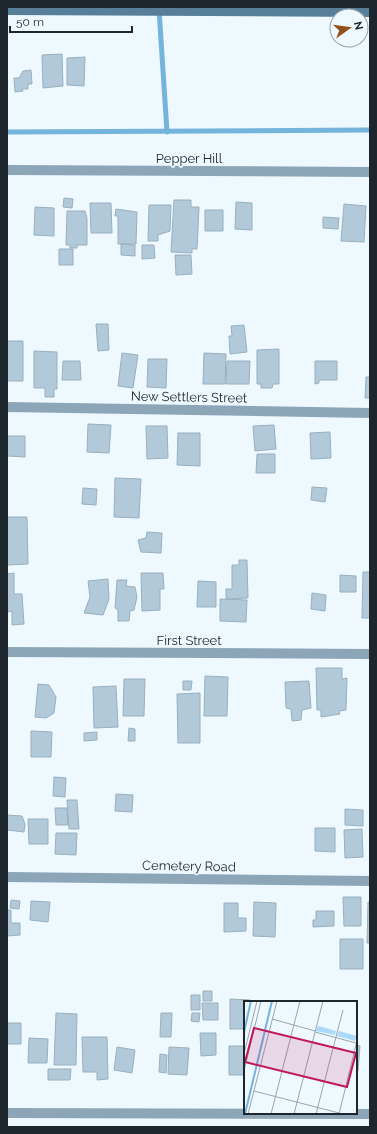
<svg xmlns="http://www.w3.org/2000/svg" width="377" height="1134" font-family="Raleway,sans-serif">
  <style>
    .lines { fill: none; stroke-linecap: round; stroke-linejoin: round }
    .stream { stroke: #74b3db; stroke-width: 5 }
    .building { fill: #b2c9d9; stroke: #99b0bf }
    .street { stroke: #8ca6b8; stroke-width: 10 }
    .secondary { stroke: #577f99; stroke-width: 10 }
    .labels { text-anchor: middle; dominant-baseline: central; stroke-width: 3.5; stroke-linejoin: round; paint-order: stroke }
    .street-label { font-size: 13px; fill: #1d262d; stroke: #eef8ff }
    .inset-river { fill: none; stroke: #74b3db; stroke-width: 2 }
    .inset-road { fill: none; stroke: #9aa4ab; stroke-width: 1 }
    .view { fill: #c2185b; fill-opacity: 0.15; stroke: #c2185b; stroke-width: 2 }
    .inset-edge { fill: none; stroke: #1d262d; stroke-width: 2 }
  </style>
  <rect width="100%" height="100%" fill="#eef8ff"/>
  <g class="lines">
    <path class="stream" d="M159 9 167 132
      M7 132 370 130"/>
  </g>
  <path class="building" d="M62 54 63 86 43 88 42 55Z
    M85 57 84 86 67 85V58Z
    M31 70 32 84H28V89H22L23 91 15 92 14 78H19L23 71Z
    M64 198 73 199 72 208 63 207Z
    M174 200H191V207H199L197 249H192V253L171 252Z
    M236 202 252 203V230L235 229Z
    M90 203H111L112 233H91Z
    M344 204 366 206 364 242 341 241Z
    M149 205H171L170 231 158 235V241H148Z
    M35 207 54 208V236L34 235Z
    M116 209 137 212 136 244H118V216H115Z
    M205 210H223V231H205Z
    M67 211H85L87 218V245H77V248H70V245H66Z
    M323 217 339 218 338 229 323 228Z
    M121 244 135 245V256L121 255Z
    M142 245H154L155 258 142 259Z
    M59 249H73V265H59Z
    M175 255H191L192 274 176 275Z
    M96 324H108L109 350 98 351Z
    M244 325 247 352 230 354 229 336H232L231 326Z
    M7 341H23V381H7Z
    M279 349V384H273L272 388H261V384H257V350Z
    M34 351 57 352V389H54V397H45V388H34Z
    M122 353 138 355 133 388 118 386Z
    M204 353 226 354 225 384H203Z
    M148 359H167L166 388 147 387Z
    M63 361H80L81 380H62Z
    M227 361H250L249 384H226Z
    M315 361H337V380H319V383L315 384Z
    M366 377H370V398H365Z
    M88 424 111 425 109 453 87 452Z
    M274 425 276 449 255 451 253 426Z
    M146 426H167L168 458 147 459Z
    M330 432 331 458 311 459 310 433Z
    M178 433H200V466L177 465Z
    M7 436H25V457L7 456Z
    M257 454H275V473H256Z
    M115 478 141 479 139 518 114 517Z
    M312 487 327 488 325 502 311 500Z
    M83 488 97 489 96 505 82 504Z
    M7 517H27L28 564 7 565Z
    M147 532 162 533 161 553 141 552 138 540 146 538Z
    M239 560H247L248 598 226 599V589H232V565H239Z
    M363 572H370V618H362Z
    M14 573V594H22L24 624 12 625V611L7 612V574Z
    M141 573H163L164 589H160V610L142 611Z
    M340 575 356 576V592H340Z
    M108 579 109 599 103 615 84 613 90 597 88 581Z
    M117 580H127L126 586 135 587 137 597 134 610 130 611 129 621H118V610L115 608Z
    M198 581 216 582V607H197Z
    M312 593 326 595 325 611 311 609Z
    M220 599 247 600 246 622 220 621Z
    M316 668H342V679L347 678 346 710 339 711 340 714 321 717V710H317Z
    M205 676 228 677 227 716H204Z
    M124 679H145L144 716H123Z
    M183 681H192L191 690H183Z
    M309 681 311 708 302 710 301 720 292 721 291 709 286 708 285 682Z
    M38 684 49 685 56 697 54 713 46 718 35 717Z
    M116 686 118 727 94 728 93 687Z
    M200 693V743H178L177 694Z
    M129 728 135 729V741H128Z
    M31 731 52 732 51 757H31Z
    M97 732V740L84 741V733Z
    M54 777 66 778 65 797 53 796Z
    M116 794 133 795 132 812 115 811Z
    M67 800H77L79 829H69Z
    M55 808H67L68 825H56Z
    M345 809 363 810V826L345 825Z
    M7 815 22 816 25 824 24 832 7 830Z
    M28 819H48V844H29Z
    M315 828H335V852L315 851Z
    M362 829 363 857 345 858 344 830Z
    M56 833H77L76 855 55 854Z
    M343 897H361V926H344Z
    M11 900 20 901 19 909 10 908Z
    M31 901 50 902 48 922 30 920Z
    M254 902 276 903 275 937 253 936Z
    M368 902H370V943H367Z
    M224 903H238V918H246V931L224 932Z
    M7 910H11V923H20V935L7 936Z
    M316 911H334V926L313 927V920H316Z
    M340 939H363V969H340Z
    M203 991H212V1001H203Z
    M191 995H200V1010H191Z
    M230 999 250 1000V1002H245V1029H230Z
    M202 1003H218V1020H203Z
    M56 1013 77 1014 76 1065H54Z
    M161 1013H172L171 1037H160Z
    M192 1013H200L199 1022 191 1021Z
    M7 1023H21V1044H7Z
    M200 1033H216V1055L201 1056Z
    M82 1037H107L108 1079 97 1080V1072H83Z
    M29 1038 48 1039 47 1063H28Z
    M356 1045 360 1046 358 1071H356Z
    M229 1046H245V1075H229Z
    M117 1047 135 1050 132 1073 114 1070Z
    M169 1047 189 1048 187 1075 168 1074Z
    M160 1054 167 1055 166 1073 159 1072Z
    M48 1069H71L70 1080H48Z"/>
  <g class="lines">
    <path class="street" d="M7 170 370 172
      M7 407 370 413
      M7 652 370 654
      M7 877 370 881
      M7 1113 370 1114"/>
    <path class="secondary" d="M7 10 370 12"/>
  </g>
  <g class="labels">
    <g class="street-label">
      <text x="189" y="158">Pepper Hill</text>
      <text transform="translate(189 397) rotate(1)">New Settlers Street</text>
      <text x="189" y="640">First Street</text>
      <text transform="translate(189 866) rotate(1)">Cemetery Road</text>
    </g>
  </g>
  <g transform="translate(244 1001)">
    <rect width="113" height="113" fill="#eef8ff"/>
    <path d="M74 25 92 30 91 34 72 30ZM95 30 113 35 111 40 93 35Z" fill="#abd9f8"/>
    <path class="inset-river" d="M0 31 7 0M1 113 28 0"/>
    <path class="inset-road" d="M28 18 71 30M71 31 112 42M0 53 13 0M0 70 17 0M10 90 95 112M4 113 33 0M27 113 56 0M50 113 79 0M72 113 99 9M95 113 113 40"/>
    <path class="view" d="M10 27 112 52 103 86 1 61Z"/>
    <rect width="113" height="113" class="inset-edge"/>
  </g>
  <rect width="377" height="1134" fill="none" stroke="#1d262d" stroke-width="16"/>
  <g transform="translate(349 28) rotate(76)"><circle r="19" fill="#eef8ff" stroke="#9aa4ab"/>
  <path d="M0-3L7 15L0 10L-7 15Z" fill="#915219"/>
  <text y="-6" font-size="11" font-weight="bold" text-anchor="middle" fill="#1d262d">N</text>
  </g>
  <path d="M10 26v6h122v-6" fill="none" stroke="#1d262d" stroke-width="2"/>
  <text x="16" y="26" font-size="12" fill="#1d262d" stroke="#eef8ff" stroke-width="3" paint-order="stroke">50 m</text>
</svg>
